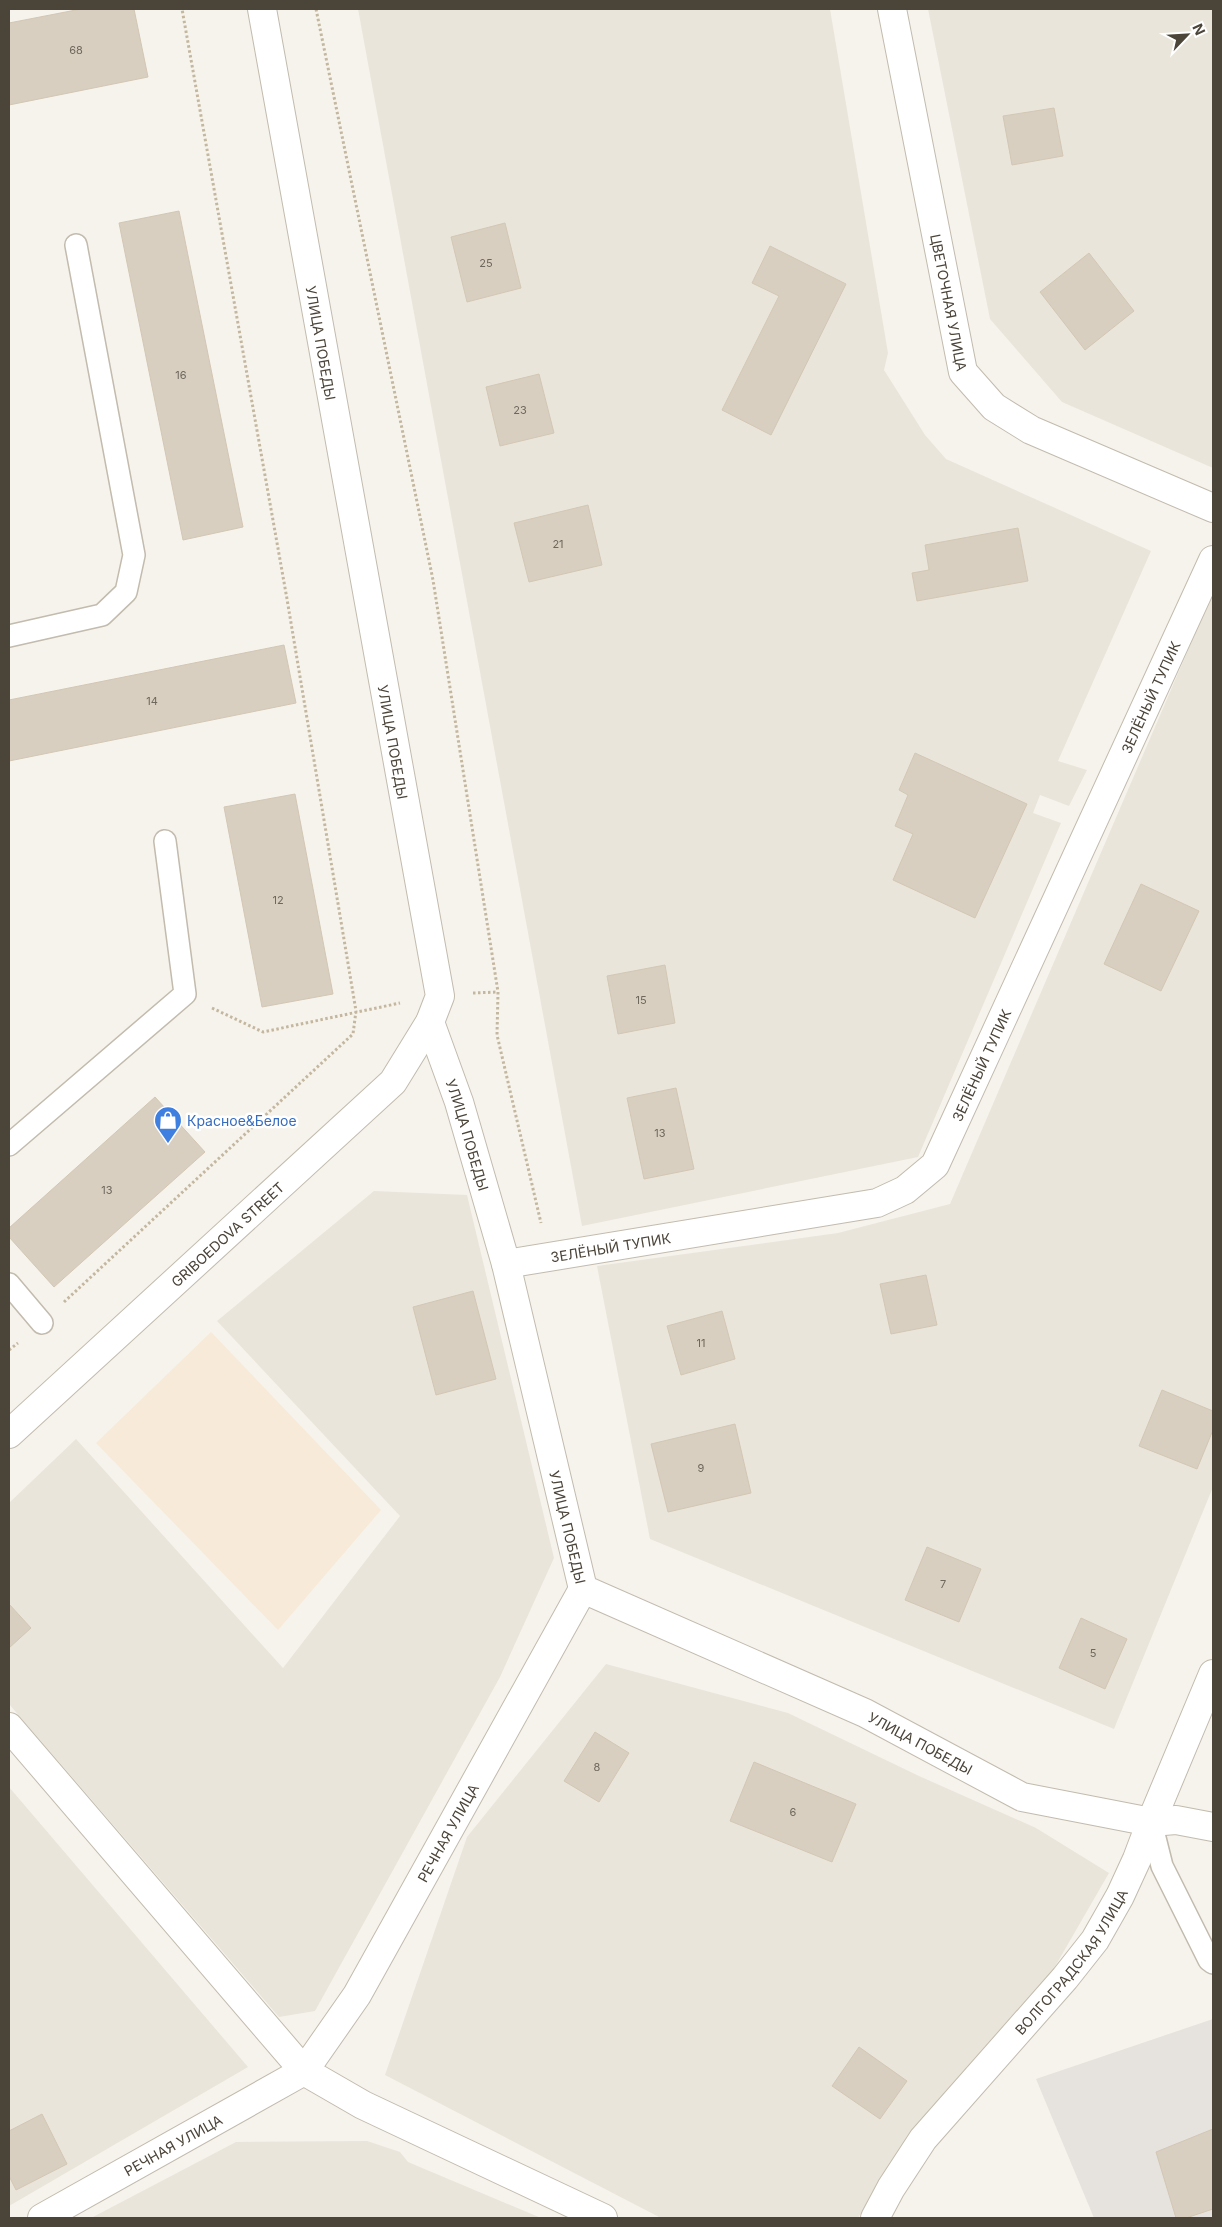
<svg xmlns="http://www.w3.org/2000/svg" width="1222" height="2227" font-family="Inter,sans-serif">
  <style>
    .residential { fill: #eae5da }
    .commercial { fill: #f7ead8 }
    .industrial { fill: #e6e2dd }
    .building { fill: #d8cfc1; stroke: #d3c7b4 }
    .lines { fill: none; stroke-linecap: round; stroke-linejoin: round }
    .service-casing { stroke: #c2bbae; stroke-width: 24 }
    .minor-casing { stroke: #c2bbae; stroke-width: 30 }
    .tertiary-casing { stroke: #c2bbae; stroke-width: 30 }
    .path { stroke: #c4b79f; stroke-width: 3; stroke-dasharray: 2.5 2.5; stroke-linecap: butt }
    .service { stroke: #fff; stroke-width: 21 }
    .minor { stroke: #fff; stroke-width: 28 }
    .tertiary { stroke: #fff; stroke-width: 28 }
    .labels { text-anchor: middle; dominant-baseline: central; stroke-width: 5; stroke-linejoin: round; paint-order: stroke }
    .number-label { font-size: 11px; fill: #6e675b }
    .street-label { font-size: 14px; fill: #4b4439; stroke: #fff }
    .shop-label { font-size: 14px; fill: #366cbe; stroke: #fff; text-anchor: start }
  </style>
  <rect width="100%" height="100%" fill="#f6f3ec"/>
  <path class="residential" d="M358 9H830L888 353 884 370 925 435 946 459 1151 551 1058 761 1087 770 1069 806 1040 795 1033 813 1061 823 918 1157 582 1226Z
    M928 9H1213V468L1062 402 990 319Z
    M1213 592V1487L1114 1729 650 1539 597 1266 838 1233 950 1204Z
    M374 1191 467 1195 554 1558 500 1677 315 2011 279 2017 9 1704V1503L76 1439 283 1668 400 1516 217 1321Z
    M606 1664 788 1713 919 1776 1036 1828 1109 1873 1049 1977 914 2127 858 2218H661L385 2075 467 1837Z
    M9 1787 248 2067 9 2206Z
    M367 2141 400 2152 408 2162 541 2218H91L236 2142Z"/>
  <path class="commercial" d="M211 1332 381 1510 278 1630 96 1443Z"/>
  <path class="industrial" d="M1213 2019V2218H1094L1036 2079Z"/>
  <path class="building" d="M81 9H134L148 77 9 105V23Z
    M1054 108 1063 156 1012 165 1003 116Z
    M179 211 243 527 183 540 119 223Z
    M505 223 521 288 467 302 451 237Z
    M770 246 846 284 771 435 722 410 779 296 752 283Z
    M1089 253 1134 311 1085 350 1040 292Z
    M539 374 554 433 500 446 486 387Z
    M588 505 602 565 529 582 514 523Z
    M1018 528 1028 581 917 601 912 573 929 570 925 545Z
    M284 645 296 703 9 761V700Z
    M915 753 1027 804 975 918 893 880 913 834 895 826 908 795 899 790Z
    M295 794 333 994 262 1007 224 807Z
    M1141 884 1199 911 1161 991 1104 964Z
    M665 965 675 1023 618 1034 607 976Z
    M676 1088 694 1169 644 1179 627 1098Z
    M155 1097 205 1152 54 1287 9 1237V1228Z
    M926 1275 937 1325 891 1334 880 1284Z
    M473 1291 496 1379 436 1395 413 1307Z
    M722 1311 735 1359 681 1375 667 1326Z
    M1162 1390 1213 1411V1430L1197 1469 1139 1446Z
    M735 1424 751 1493 668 1512 651 1444Z
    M927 1547 981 1569 959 1622 905 1600Z
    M9 1604 31 1628 9 1648Z
    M1081 1618 1127 1639 1105 1689 1059 1668Z
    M595 1732 629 1753 599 1802 564 1781Z
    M754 1762 856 1804 832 1862 730 1821Z
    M859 2047 907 2081 880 2119 832 2086Z
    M42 2114 67 2164 16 2190 9 2176V2131Z
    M1213 2129V2209L1186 2218H1176L1156 2152Z"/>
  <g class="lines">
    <g class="service-casing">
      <path id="service" d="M9 636 102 615 126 592 134 555 76 245
        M9 1145 185 994 165 841
        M9 1284 42 1323
        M1151 1822 1162 1866 1209 1960 1213 1963"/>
    </g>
    <g class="minor-casing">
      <g id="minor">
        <path id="s1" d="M892 9 963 372 994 407 1031 430 1213 508"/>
        <path id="s2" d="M430 1022 459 1102 506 1264 583 1589 865 1713 1022 1797 1151 1822 1176 1820 1213 1827"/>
        <path id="s3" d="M506 1264 877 1203 905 1190 935 1165 1213 560"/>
        <path d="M9 1727 304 2071 363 2105 603 2218"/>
        <path id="s4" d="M42 2218 304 2071 357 1995 583 1589"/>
        <path id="s5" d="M875 2218 891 2188 923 2139 1065 1978 1095 1940 1120 1896 1137 1859 1151 1822 1213 1674"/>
      </g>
    </g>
    <g class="tertiary-casing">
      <g id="tertiary">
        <path id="s6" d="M9 1434 393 1082 430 1022 440 996 262 9"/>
      </g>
    </g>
    <path class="path" d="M316 9 433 580 498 992 497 1035 541 1223
      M473 993 498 992
      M212 1008 263 1032 400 1003
      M64 1302 353 1034 356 1011 287 599 182 9
      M9 1350 18 1343"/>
    <use href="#service" class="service"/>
    <use href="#minor" class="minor"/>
    <use href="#tertiary" class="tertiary"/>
  </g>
  <defs>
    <g id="shop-pin" transform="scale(1.4375)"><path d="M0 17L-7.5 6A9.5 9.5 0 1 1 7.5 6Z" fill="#3f7fe0" stroke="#fff"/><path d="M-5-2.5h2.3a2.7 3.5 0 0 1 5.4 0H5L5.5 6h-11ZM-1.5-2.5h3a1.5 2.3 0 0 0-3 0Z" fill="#fff"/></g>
  </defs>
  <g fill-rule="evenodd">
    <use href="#shop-pin" x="168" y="1120"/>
  </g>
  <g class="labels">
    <g class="number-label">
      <text x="76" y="50">68</text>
      <text x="486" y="263">25</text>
      <text x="181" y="375">16</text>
      <text x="520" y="410">23</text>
      <text x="558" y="544">21</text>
      <text x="152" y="701">14</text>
      <text x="278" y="900">12</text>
      <text x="641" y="1000">15</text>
      <text x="660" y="1133">13</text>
      <text x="107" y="1190">13</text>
      <text x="701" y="1343">11</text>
      <text x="701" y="1468">9</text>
      <text x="943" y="1584">7</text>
      <text x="1093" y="1653">5</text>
      <text x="597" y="1767">8</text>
      <text x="793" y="1812">6</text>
    </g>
    <g class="street-label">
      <text stroke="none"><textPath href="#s1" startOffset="299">ЦВЕТОЧНАЯ УЛИЦА</textPath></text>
      <text transform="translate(321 343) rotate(80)">УЛИЦА ПОБЕДЫ</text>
      <text stroke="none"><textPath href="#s3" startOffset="961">ЗЕЛЁНЫЙ ТУПИК</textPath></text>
      <text transform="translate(393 742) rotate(80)">УЛИЦА ПОБЕДЫ</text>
      <text stroke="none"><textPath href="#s3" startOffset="556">ЗЕЛЁНЫЙ ТУПИК</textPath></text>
      <text stroke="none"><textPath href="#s2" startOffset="119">УЛИЦА ПОБЕДЫ</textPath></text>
      <text stroke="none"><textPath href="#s6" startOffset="296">GRIBOEDOVA STREET</textPath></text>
      <text stroke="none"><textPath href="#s3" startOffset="106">ЗЕЛЁНЫЙ ТУПИК</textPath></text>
      <text stroke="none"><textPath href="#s2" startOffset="524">УЛИЦА ПОБЕДЫ</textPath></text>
      <text stroke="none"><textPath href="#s2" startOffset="959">УЛИЦА ПОБЕДЫ</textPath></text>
      <text stroke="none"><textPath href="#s4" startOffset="579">РЕЧНАЯ УЛИЦА</textPath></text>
      <text stroke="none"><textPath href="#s5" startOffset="324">ВОЛГОГРАДСКАЯ УЛИЦА</textPath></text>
      <text stroke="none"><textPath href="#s4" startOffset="150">РЕЧНАЯ УЛИЦА</textPath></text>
    </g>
    <g class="shop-label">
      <text x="187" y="1120">Красное&amp;Белое</text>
    </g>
  </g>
  <rect width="1222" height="2227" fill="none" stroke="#4b4439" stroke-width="20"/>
  <g transform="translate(1187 35) rotate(65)" stroke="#ffffff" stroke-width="4" paint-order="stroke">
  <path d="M0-4L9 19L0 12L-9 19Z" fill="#4b4439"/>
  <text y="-8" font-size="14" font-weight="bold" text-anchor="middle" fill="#4b4439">N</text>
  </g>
</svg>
